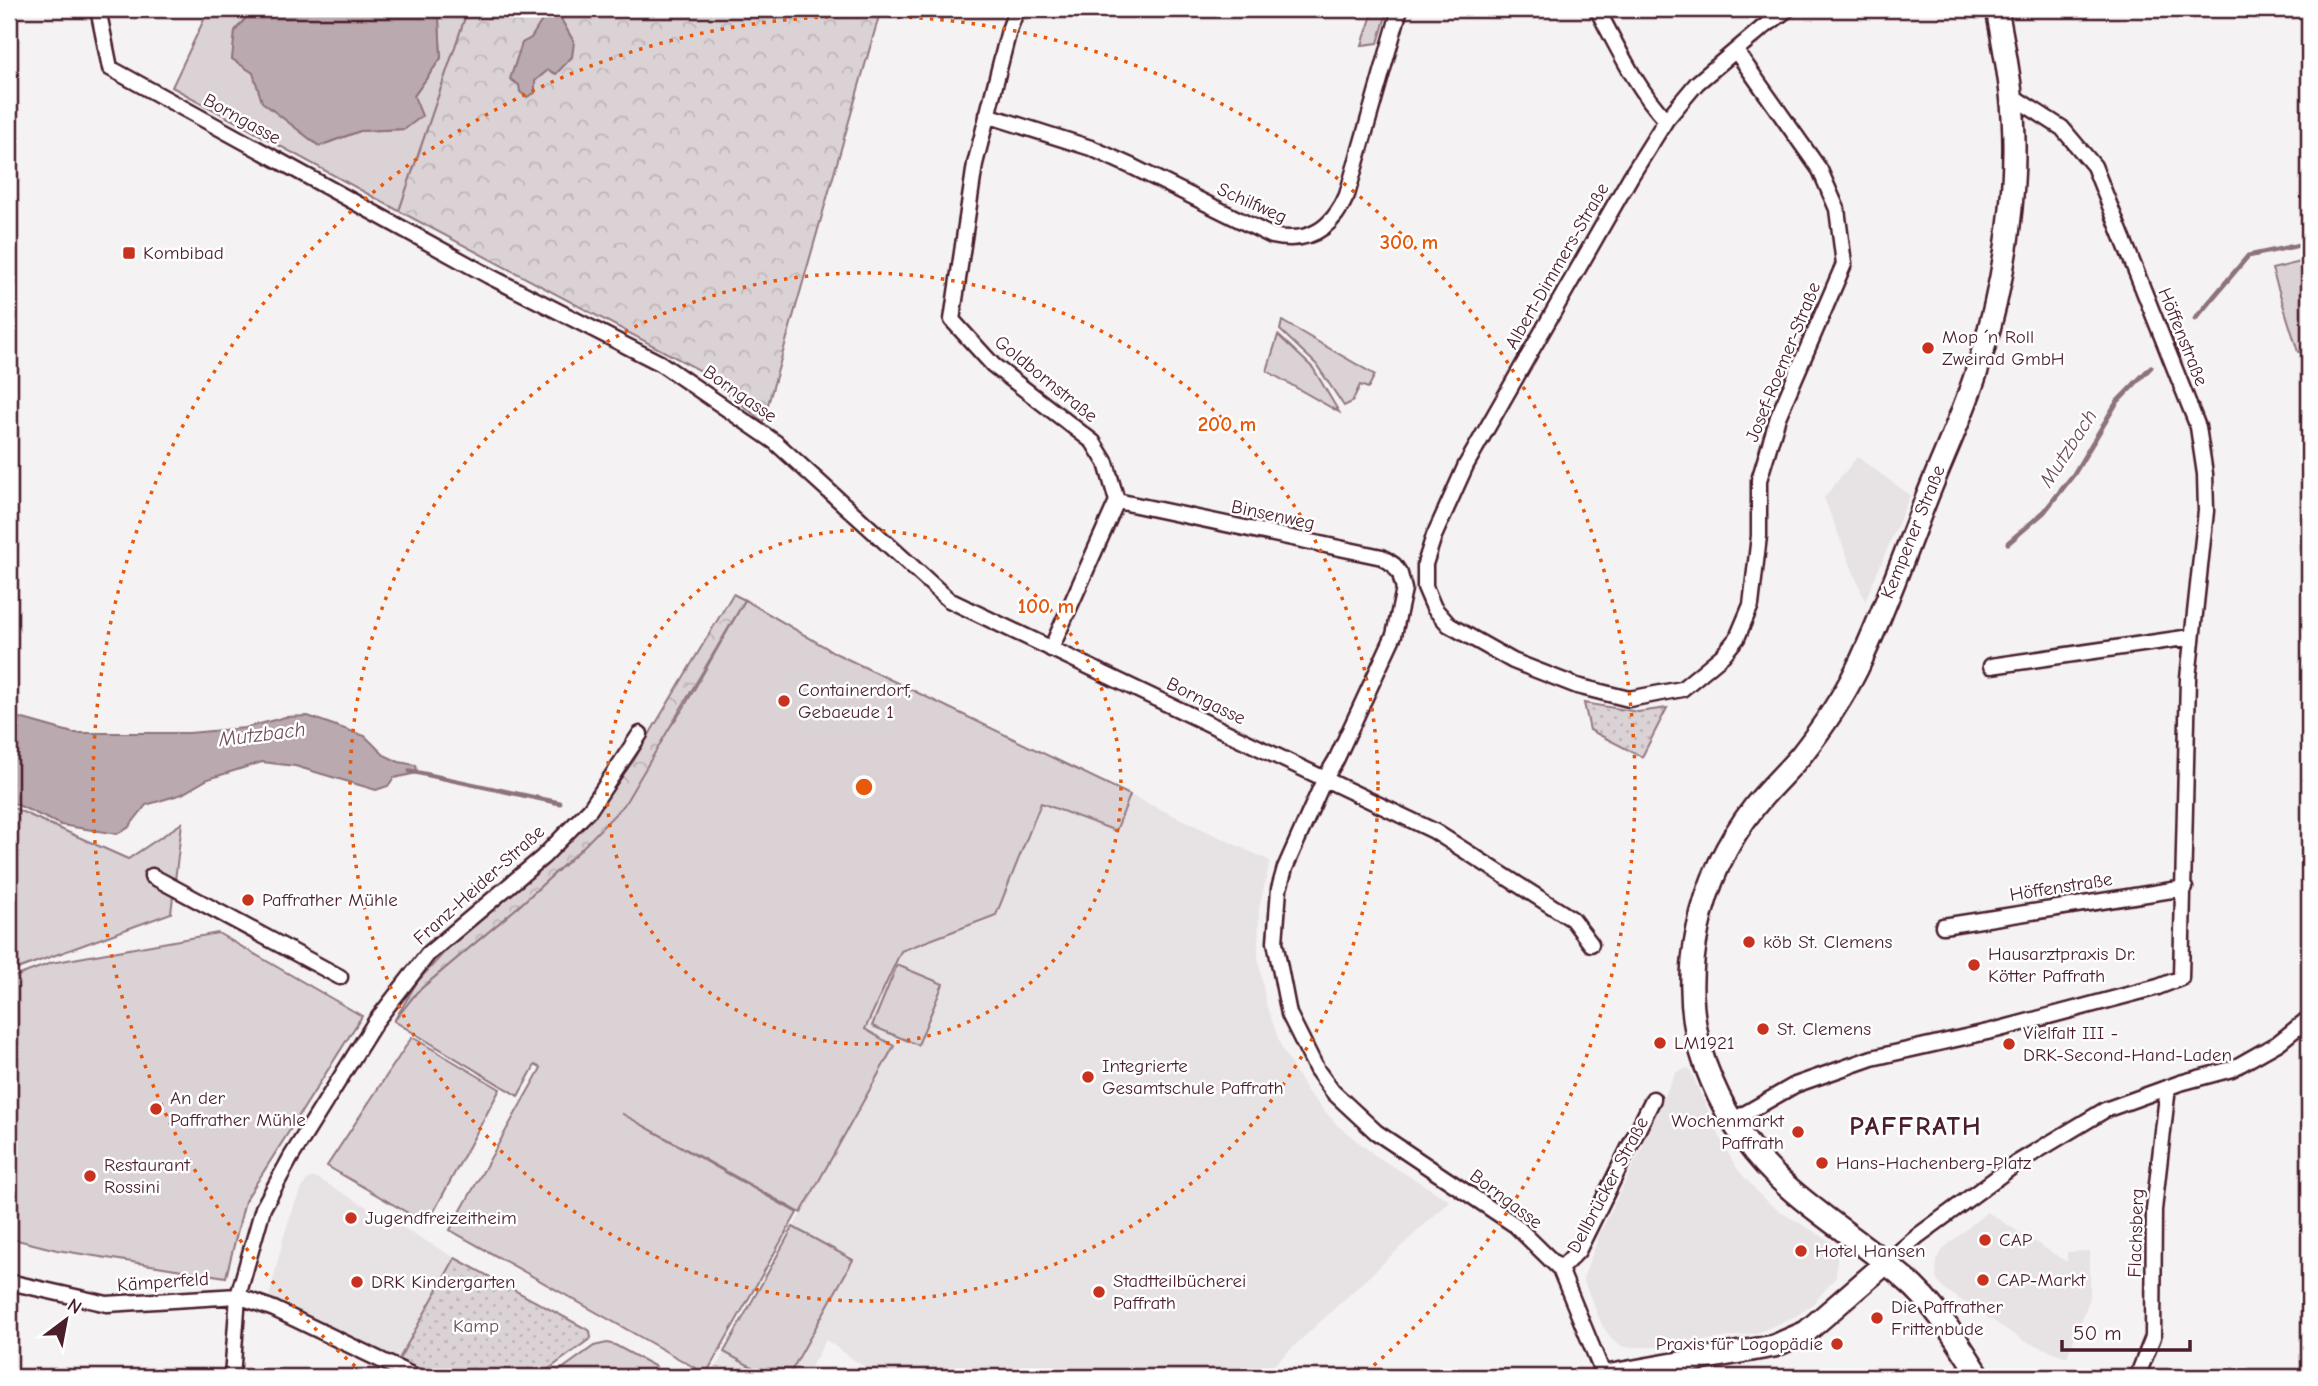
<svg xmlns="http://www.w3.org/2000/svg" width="2318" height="1386" font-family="'Comic Neue',sans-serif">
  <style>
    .built { fill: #e7e2e3 }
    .grass { fill: #dbd2d5; stroke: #927880; stroke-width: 2 }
    .forest { fill: url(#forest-crowns); stroke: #927880; stroke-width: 2 }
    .park { fill: url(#park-dots); stroke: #927880; stroke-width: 2 }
    .water { fill: #baa9ae; stroke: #8d727a; stroke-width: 2 }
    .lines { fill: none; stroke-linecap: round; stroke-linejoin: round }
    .stream { stroke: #8d727a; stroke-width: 5 }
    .minor-casing { stroke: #4a1f2b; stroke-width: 19 }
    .secondary-casing { stroke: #4a1f2b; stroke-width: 26 }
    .minor { stroke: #fff; stroke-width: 14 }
    .secondary { stroke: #fff; stroke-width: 21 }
    .ring { fill: none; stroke: #e8590c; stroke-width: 3.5; stroke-dasharray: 3.5 7 }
    .poi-dot { fill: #c8321e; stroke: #fff; stroke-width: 2.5 }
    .labels { text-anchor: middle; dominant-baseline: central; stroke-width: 5; stroke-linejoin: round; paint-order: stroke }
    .street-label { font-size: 19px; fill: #4a1f2b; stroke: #fff }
    .poi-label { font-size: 19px; fill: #4a1f2b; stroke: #fff; text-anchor: start }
    .park-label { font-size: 19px; fill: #6e4c56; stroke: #fff }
    .water-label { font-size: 21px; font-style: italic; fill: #714f59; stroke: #fff }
    .district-label { font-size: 26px; font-weight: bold; letter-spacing: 2px; fill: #4a1f2b; stroke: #fff }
    .centre { fill: #e8590c; stroke: #fff; stroke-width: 3.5 }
    .ring-label { font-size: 21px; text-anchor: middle; font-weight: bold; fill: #e8590c; stroke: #fff; stroke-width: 5; stroke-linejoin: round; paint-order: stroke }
  </style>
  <defs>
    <pattern id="forest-crowns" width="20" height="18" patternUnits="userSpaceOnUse" patternTransform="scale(1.75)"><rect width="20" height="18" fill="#dbd2d5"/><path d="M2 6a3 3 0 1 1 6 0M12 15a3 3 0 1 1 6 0" fill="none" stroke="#bdb4b7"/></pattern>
    <pattern id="park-dots" width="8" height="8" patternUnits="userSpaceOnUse" patternTransform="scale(1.75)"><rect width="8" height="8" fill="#dbd2d5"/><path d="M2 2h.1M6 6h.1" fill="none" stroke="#bdb4b7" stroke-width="1.8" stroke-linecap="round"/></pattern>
  </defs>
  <rect width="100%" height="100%" fill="#f4f2f2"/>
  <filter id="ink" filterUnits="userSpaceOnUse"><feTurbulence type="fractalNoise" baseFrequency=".0143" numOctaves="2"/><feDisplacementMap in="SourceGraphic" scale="14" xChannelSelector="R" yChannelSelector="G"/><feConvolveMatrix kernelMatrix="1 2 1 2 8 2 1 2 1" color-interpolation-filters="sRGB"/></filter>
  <g filter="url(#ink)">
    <path class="built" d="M1857 457 1910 495 1865 601 1824 498Z
      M1130 795 1270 861 1259 909 1258 957 1266 1004 1282 1049 1306 1090 1338 1126 1376 1156 1450 1201 1261 1377H865L869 1370 826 1340 805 1377H740L716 1367 893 1047 865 1029 901 951 996 915 1041 803 1116 831Z
      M1689 1068 1724 1146 1738 1170 1764 1199 1779 1211 1830 1241 1837 1258 1836 1277 1813 1304 1796 1316 1757 1333 1660 1347H1624L1613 1340 1602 1325 1583 1279 1600 1233 1643 1146 1644 1139 1676 1072Z
      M311 1178H317L455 1258 398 1361 365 1347 269 1297 284 1236 293 1207 306 1181Z
      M1987 1212 2067 1262V1252L2090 1251V1298L2067 1357 2024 1341 1944 1289 1936 1278 1937 1260 1943 1249Z"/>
    <path class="grass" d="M209 9H253L235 31 253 73 319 146 360 131 404 129 414 96 441 58 439 19 443 9H468L399 211 172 87Z
      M1374 9H1388L1378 43 1362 45Z
      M2309 260V351L2298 352 2272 269Z
      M1282 321 1375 375 1368 388 1360 385 1352 402 1344 406 1316 364 1280 330Z
      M1278 335 1313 368 1339 412 1267 371Z
      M745 600 837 654 1130 795 1116 831 1041 803 996 915 901 951 865 1029 894 1046 801 1213 621 1113 797 1213 706 1374 450 1230 541 1068 535 1065 518 1096 394 1021 417 992 519 906 580 850 683 709Z
      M9 806 128 859 182 823 171 913 9 972Z
      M218 933 362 1016 245 1201 226 1277 57 1250 9 1238V979L51 963Z
      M897 965 943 984 918 1045 872 1026Z
      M412 1037 500 1089 427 1224 327 1166Z
      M793 1227 853 1260 788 1377H770L724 1352Z
      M607 1343 615 1345 656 1367 652 1377H618L608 1374 591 1373 574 1377H551L594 1346Z"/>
    <path class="forest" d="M468 9H881L763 422 703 372 399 211Z
      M733 594 745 600 624 805 580 850 519 906 417 992 394 1021 417 982 452 944 531 877 596 811 634 760Z"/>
    <path class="park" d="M1584 703 1638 712 1667 708 1642 757 1590 730Z
      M455 1258 590 1331 591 1338 538 1377H444L398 1361Z"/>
    <path class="water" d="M253 9H443L439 19 441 58 414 96 422 116 405 129 360 131 319 146 262 102 253 73 232 59 235 31Z
      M549 9H575L561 19 574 42 572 57 556 74 548 70 535 81V93L527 97 520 92 519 85 510 79 522 43 531 38Z
      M9 715 73 733H189L245 728 285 717 308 716 365 736 384 755 399 762 416 765 417 773 394 778 388 786 376 790 295 766 262 762 208 779 182 794 146 805 128 828 117 834 61 825 9 801Z"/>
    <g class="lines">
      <path class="stream" d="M2195 319 2248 256 2309 243
        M2008 543 2044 512 2074 474 2117 402 2151 367
        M410 771 560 803"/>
      <g class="minor-casing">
        <path id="minor" d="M98 9 110 68 489 276 660 363 775 442 949 600 1434 831 1572 919 1591 944
          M1017 9 1009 30 975 164 952 320 993 365 1093 442 1106 463 1117 501 1051 649
          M1597 9C1618 48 1636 88 1666 120
          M1736 51 1820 170 1837 209 1844 264 1778 417 1763 467 1759 480V536L1751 605 1737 638 1723 655 1682 689 1629 699 1577 686 1513 661 1449 625 1434 608 1425 587V564L1434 536 1466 465 1631 176 1666 120 1697 83 1761 29 1788 9
          M987 115 1091 148 1133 167 1272 236C1309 244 1332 229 1347 195L1400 9
          M1117 501 1382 557 1394 565 1400 574 1404 589 1394 635 1336 760 1324 780 1285 868 1279 889 1275 942 1289 1014 1317 1070 1333 1092 1376 1132 1515 1225 1560 1269 1604 1376
          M1991 666 2191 637
          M152 876 340 977
          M1943 926 2185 888
          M1732 1121 1795 1085 1872 1058 1996 1030 2158 987 2181 978 2188 678 2206 511 2205 474 2198 427 2094 166 2062 128 2012 96
          M1886 1263 1919 1235 2017 1163 2105 1110 2180 1083 2232 1069 2278 1043 2309 1018
          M1560 1269 1578 1251 1653 1099
          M9 1282 107 1304 238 1296 274 1309 416 1377
          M232 1377 238 1296 263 1208 291 1157 376 1021 428 954 543 857 590 809 640 734
          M2137 1377 2153 1337 2154 1210 2168 1087"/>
      </g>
      <g class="secondary-casing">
        <path id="secondary" d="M1601 1377 1774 1346 1806 1332 1886 1263
          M1980 1377C1958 1342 1936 1305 1904 1278 1863 1242 1815 1214 1776 1176 1744 1145 1720 1105 1705 1064 1675 978 1699 877 1755 806 1769 788 1787 772 1802 754 1823 727 1842 699 1857 669 1883 615 1903 558 1925 502 1943 456 1965 411 1979 364 2005 282 2021 179 2011 94 2008 65 2002 37 1997 9"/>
      </g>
      <use href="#minor" class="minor"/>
      <use href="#secondary" class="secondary"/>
    </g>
  </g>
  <g class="ring">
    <circle cx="864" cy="787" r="257"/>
    <circle cx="864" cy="787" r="514"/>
    <path d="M363 1373A771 771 0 1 1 1365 1373"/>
  </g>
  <g class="poi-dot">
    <rect x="122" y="246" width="14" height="14" rx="3.5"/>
    <circle cx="1928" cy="348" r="7"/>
    <circle cx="784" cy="701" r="7"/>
    <circle cx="248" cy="900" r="7"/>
    <circle cx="1749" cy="942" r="7"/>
    <circle cx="1974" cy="965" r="7"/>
    <circle cx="1763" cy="1029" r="7"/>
    <circle cx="1660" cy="1043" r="7"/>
    <circle cx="2009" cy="1044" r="7"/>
    <circle cx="1088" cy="1077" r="7"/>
    <circle cx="156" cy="1109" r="7"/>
    <circle cx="1798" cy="1132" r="7"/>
    <circle cx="1822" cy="1163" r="7"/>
    <circle cx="90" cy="1176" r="7"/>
    <circle cx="351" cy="1218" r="7"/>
    <circle cx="1985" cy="1240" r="7"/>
    <circle cx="1801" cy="1251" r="7"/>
    <circle cx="1983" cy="1280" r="7"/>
    <circle cx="357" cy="1282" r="7"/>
    <circle cx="1099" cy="1292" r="7"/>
    <circle cx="1877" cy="1318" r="7"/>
    <circle cx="1837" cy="1344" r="7"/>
  </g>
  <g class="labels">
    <g class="street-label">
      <text transform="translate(242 119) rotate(29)">Borngasse</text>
      <text transform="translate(1252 203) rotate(24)">Schilfweg</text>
      <text transform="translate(1557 266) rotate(-60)">Albert-Dimmers-Straße</text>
      <text transform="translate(2183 337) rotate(68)">Höffenstraße</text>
      <text transform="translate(1783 362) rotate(-68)">Josef-Roemer-Straße</text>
      <text transform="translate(1046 379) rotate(39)">Goldbornstraße</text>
      <text transform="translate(740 394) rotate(35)">Borngasse</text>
      <text transform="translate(1273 515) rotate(12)">Binsenweg</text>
      <text transform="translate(1913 532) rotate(-68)">Kempener Straße</text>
      <text transform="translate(1206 701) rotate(26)">Borngasse</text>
      <text transform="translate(479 885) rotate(-42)">Franz-Heider-Straße</text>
      <text transform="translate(2061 887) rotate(-9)">Höffenstraße</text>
      <text transform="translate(1608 1185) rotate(-62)">Dellbrücker Straße</text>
      <text transform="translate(1506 1199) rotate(37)">Borngasse</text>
      <text transform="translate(2136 1233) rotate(-88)">Flachsberg</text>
      <text transform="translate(163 1282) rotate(-4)">Kämperfeld</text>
    </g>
    <g class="poi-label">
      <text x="143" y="253">Kombibad</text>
      <text x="1942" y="337">Mop ´n Roll<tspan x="1942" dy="22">Zweirad GmbH</tspan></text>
      <text x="798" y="690">Containerdorf,<tspan x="798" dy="22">Gebaeude 1</tspan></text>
      <text x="262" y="900">Paffrather Mühle</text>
      <text x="1763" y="942">köb St. Clemens</text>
      <text x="1988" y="954">Hausarztpraxis Dr.<tspan x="1988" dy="22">Kötter Paffrath</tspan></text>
      <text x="1777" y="1029">St. Clemens</text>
      <text x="2023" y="1033">Vielfalt III -<tspan x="2023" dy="22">DRK-Second-Hand-Laden</tspan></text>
      <text x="1674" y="1043">LM1921</text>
      <text x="1102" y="1066">Integrierte<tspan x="1102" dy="22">Gesamtschule Paffrath</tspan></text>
      <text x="170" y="1098">An der<tspan x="170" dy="22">Paffrather Mühle</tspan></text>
      <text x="1784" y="1121" text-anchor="end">Wochenmarkt<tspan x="1784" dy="22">Paffrath</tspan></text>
      <text x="1836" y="1163">Hans-Hachenberg-Platz</text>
      <text x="104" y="1165">Restaurant<tspan x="104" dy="22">Rossini</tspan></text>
      <text x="365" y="1218">Jugendfreizeitheim</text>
      <text x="1999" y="1240">CAP</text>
      <text x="1815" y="1251">Hotel Hansen</text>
      <text x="1997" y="1280">CAP-Markt</text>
      <text x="1113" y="1281">Stadtteilbücherei<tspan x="1113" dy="22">Paffrath</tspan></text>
      <text x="371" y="1282">DRK Kindergarten</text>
      <text x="1891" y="1307">Die Paffrather<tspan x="1891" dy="22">Frittenbude</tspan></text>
      <text x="1823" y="1344" text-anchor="end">Praxis für Logopädie</text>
    </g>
    <g class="park-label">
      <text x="476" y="1326">Kamp</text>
    </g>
    <g class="water-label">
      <text transform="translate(2068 448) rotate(-57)">Mutzbach</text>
      <text transform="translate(262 734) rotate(-7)">Mutzbach</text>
    </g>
    <g class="district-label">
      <text x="1916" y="1127">PAFFRATH</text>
    </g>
  </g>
  <circle cx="864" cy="787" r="10" class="centre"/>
  <g class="ring-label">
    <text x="1409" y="249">300 m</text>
    <text x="1227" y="431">200 m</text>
    <text x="1046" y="613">100 m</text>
  </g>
  <rect width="2318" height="1386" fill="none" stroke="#fff" stroke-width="35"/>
  <rect x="18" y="18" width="2283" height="1351" fill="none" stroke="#4a1f2b" stroke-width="2.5" filter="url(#ink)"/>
  <g transform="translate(66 1320) rotate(32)" stroke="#ffffff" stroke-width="5" paint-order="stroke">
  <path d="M0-5L12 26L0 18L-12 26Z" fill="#4a1f2b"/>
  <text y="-10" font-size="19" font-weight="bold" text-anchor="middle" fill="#4a1f2b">N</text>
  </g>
  <path d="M2062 1340v10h128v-10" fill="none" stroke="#4a1f2b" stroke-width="3.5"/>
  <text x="2073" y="1340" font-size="21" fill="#4a1f2b" stroke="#ffffff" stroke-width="5" paint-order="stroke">50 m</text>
</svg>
